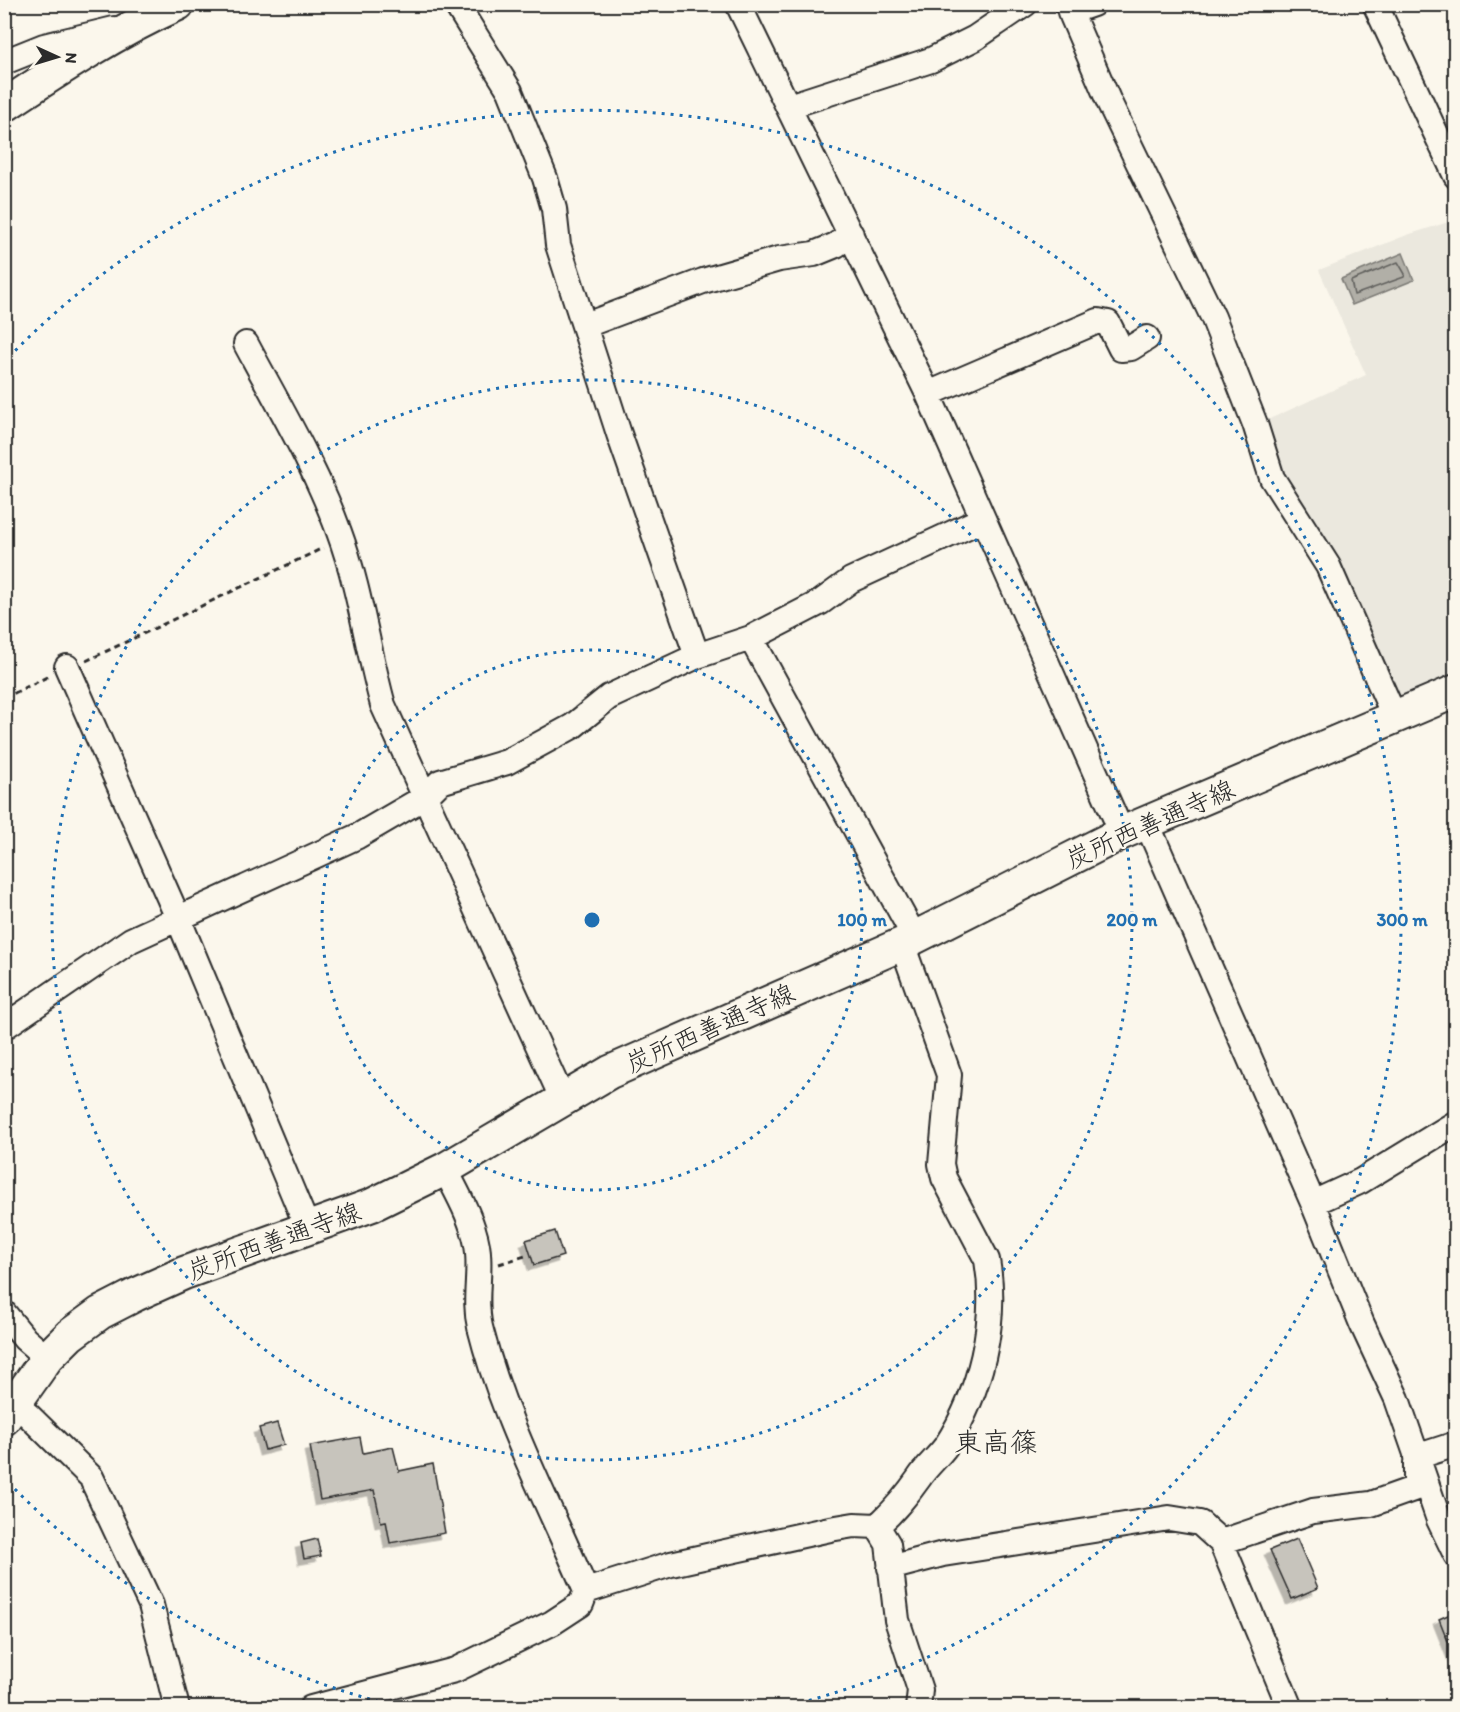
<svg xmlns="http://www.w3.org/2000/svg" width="1460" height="1712" font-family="Itim,'Klee One',sans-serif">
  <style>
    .built { fill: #ebe8de }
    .water { fill: #b1afa7; stroke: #7b7a75; stroke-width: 1.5 }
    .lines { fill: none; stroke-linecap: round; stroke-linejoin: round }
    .shore { stroke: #61605d; stroke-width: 1.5 }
    .stream { stroke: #7b7a75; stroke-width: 5 }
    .building { fill: #c7c4bc; stroke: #2b2b2b; stroke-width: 1.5; filter: url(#shadow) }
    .minor-casing { stroke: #2b2b2b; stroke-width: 28 }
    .major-casing { stroke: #2b2b2b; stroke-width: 36 }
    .path { stroke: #2b2b2b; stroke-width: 3; stroke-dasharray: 6 4.5; stroke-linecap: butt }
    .minor { stroke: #fbf7ec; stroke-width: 24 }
    .major { stroke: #fbf7ec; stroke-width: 32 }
    .ring { fill: none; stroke: #1f6fb2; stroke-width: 3; stroke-dasharray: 3 6 }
    .labels { text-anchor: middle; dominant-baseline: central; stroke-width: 4.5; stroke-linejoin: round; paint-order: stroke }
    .street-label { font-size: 26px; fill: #2b2b2b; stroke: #fbf7ec }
    .quarter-label { font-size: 28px; fill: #2b2b2b; stroke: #fbf7ec }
    .centre { fill: #1f6fb2; stroke: #fbf7ec; stroke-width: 3 }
    .ring-label { font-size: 18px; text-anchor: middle; font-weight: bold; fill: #1f6fb2; stroke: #fbf7ec; stroke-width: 4.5; stroke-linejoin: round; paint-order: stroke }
  </style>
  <defs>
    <filter id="shadow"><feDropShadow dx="-5.5" dy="5.5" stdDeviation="0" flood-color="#0004"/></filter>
  </defs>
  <rect width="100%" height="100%" fill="#fbf7ec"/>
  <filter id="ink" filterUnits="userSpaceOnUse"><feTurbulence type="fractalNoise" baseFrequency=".0167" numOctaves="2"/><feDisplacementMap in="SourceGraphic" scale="12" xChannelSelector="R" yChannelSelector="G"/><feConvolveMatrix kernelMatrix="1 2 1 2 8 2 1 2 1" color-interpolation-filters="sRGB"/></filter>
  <g filter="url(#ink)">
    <path class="built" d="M1455 220V674L1394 705 1278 472 1263 422 1366 375 1319 270 1407 235Z"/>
    <path class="water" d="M1403 253 1414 280 1352 305 1341 279Z"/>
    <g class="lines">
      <path class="shore" d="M1398 262 1405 274 1404 277 1354 295 1351 281Z"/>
      <path class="stream" d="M1447 181 1456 199"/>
    </g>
    <path class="building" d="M555 1231 563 1256 534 1265 526 1240Z
      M277 1423 284 1445 265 1450 259 1428Z
      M360 1437 363 1453 393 1447 399 1471 433 1464 445 1533 390 1543 386 1521 381 1522 374 1490 320 1500 310 1446Z
      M317 1539 321 1556 304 1559 301 1543Z
      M1297 1539 1318 1588 1292 1599 1270 1550Z
      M1455 1612V1659L1439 1619Z"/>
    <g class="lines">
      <g class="minor-casing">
        <path id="minor" d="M456 4 510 91 545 178 554 209 558 245 619 434 697 656 751 638 821 602 851 580 983 519
          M738 4 928 394 1122 833
          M1067 4 1109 102 1213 317 1255 424 1272 478 1328 566 1395 718
          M1375 4 1456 176
          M1070 12 1093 4
          M4 62 44 46 114 29
          M789 106 931 60 975 38 1025 4
          M586 325 703 281 779 259 814 254 836 245 851 234
          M246 344C279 406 315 466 339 532 360 589 367 647 383 705L563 1100
          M928 394 1098 321 1108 323 1121 349 1131 348 1147 338
          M751 638 914 936
          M67 667 178 918 308 1229
          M1152 835 1313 1203 1362 1324 1397 1399 1439 1520 1456 1555
          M4 1027 131 940 358 836 425 797 440 782 507 762 573 726 609 697 697 656
          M1313 1203 1361 1181 1456 1123
          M4 1313 25 1339 47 1358
          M16 1406 28 1415 91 1477 151 1605 177 1708
          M1416 1457 1456 1444
          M877 1526 888 1544 897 1620 920 1690 918 1708
          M1221 1542 1290 1708
          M890 1568 943 1554 1169 1518 1200 1523 1221 1542 1313 1511 1371 1504 1416 1488V1463
          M586 1591 671 1564 830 1529 854 1525 877 1526C893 1512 907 1495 919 1478 927 1466 938 1457 946 1446 980 1393 998 1322 987 1260L944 1178 941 1164 949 1075 902 944
          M311 1708 455 1670 552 1623 581 1604 586 1591C549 1504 503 1419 480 1327 473 1298 482 1272 477 1245 472 1218 457 1193 445 1169"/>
      </g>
      <g class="major-casing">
        <path id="major" d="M4 106C61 68 116 32 178 4
          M4 1419 47 1358 70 1335 100 1313 135 1295 184 1273 372 1205 445 1169 610 1072 902 944 1122 833 1456 691"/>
      </g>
      <path class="path" d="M86 661 323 548
        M4 698 49 676
        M499 1264 525 1256"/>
      <use href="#minor" class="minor"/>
      <use href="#major" class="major"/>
    </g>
  </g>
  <g class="ring">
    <circle cx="592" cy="920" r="270"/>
    <circle cx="592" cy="920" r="540"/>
    <path d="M396 1706A810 810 0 0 1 9 1483M9 357A810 810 0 1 1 788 1706"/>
  </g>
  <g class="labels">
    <g class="street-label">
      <text transform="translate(1150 824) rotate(-24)">炭所西善通寺線</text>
      <text transform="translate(710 1028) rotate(-24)">炭所西善通寺線</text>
      <text transform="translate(274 1241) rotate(-20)">炭所西善通寺線</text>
    </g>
    <g class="quarter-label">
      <text x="996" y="1442">東高篠</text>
    </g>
  </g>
  <circle cx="592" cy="920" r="9" class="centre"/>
  <g class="ring-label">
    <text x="862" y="926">100 m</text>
    <text x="1132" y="926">200 m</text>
    <text x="1402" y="926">300 m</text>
  </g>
  <rect width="1460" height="1712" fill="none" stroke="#fbf7ec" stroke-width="24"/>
  <rect x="12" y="12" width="1436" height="1688" fill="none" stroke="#2b2b2b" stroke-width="2" filter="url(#ink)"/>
  <g transform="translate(57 57) rotate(94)" stroke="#fbf7ec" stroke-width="4.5" paint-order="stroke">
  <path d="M0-4.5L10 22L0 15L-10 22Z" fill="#2b2b2b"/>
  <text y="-9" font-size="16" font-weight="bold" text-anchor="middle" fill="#2b2b2b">N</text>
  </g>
</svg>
